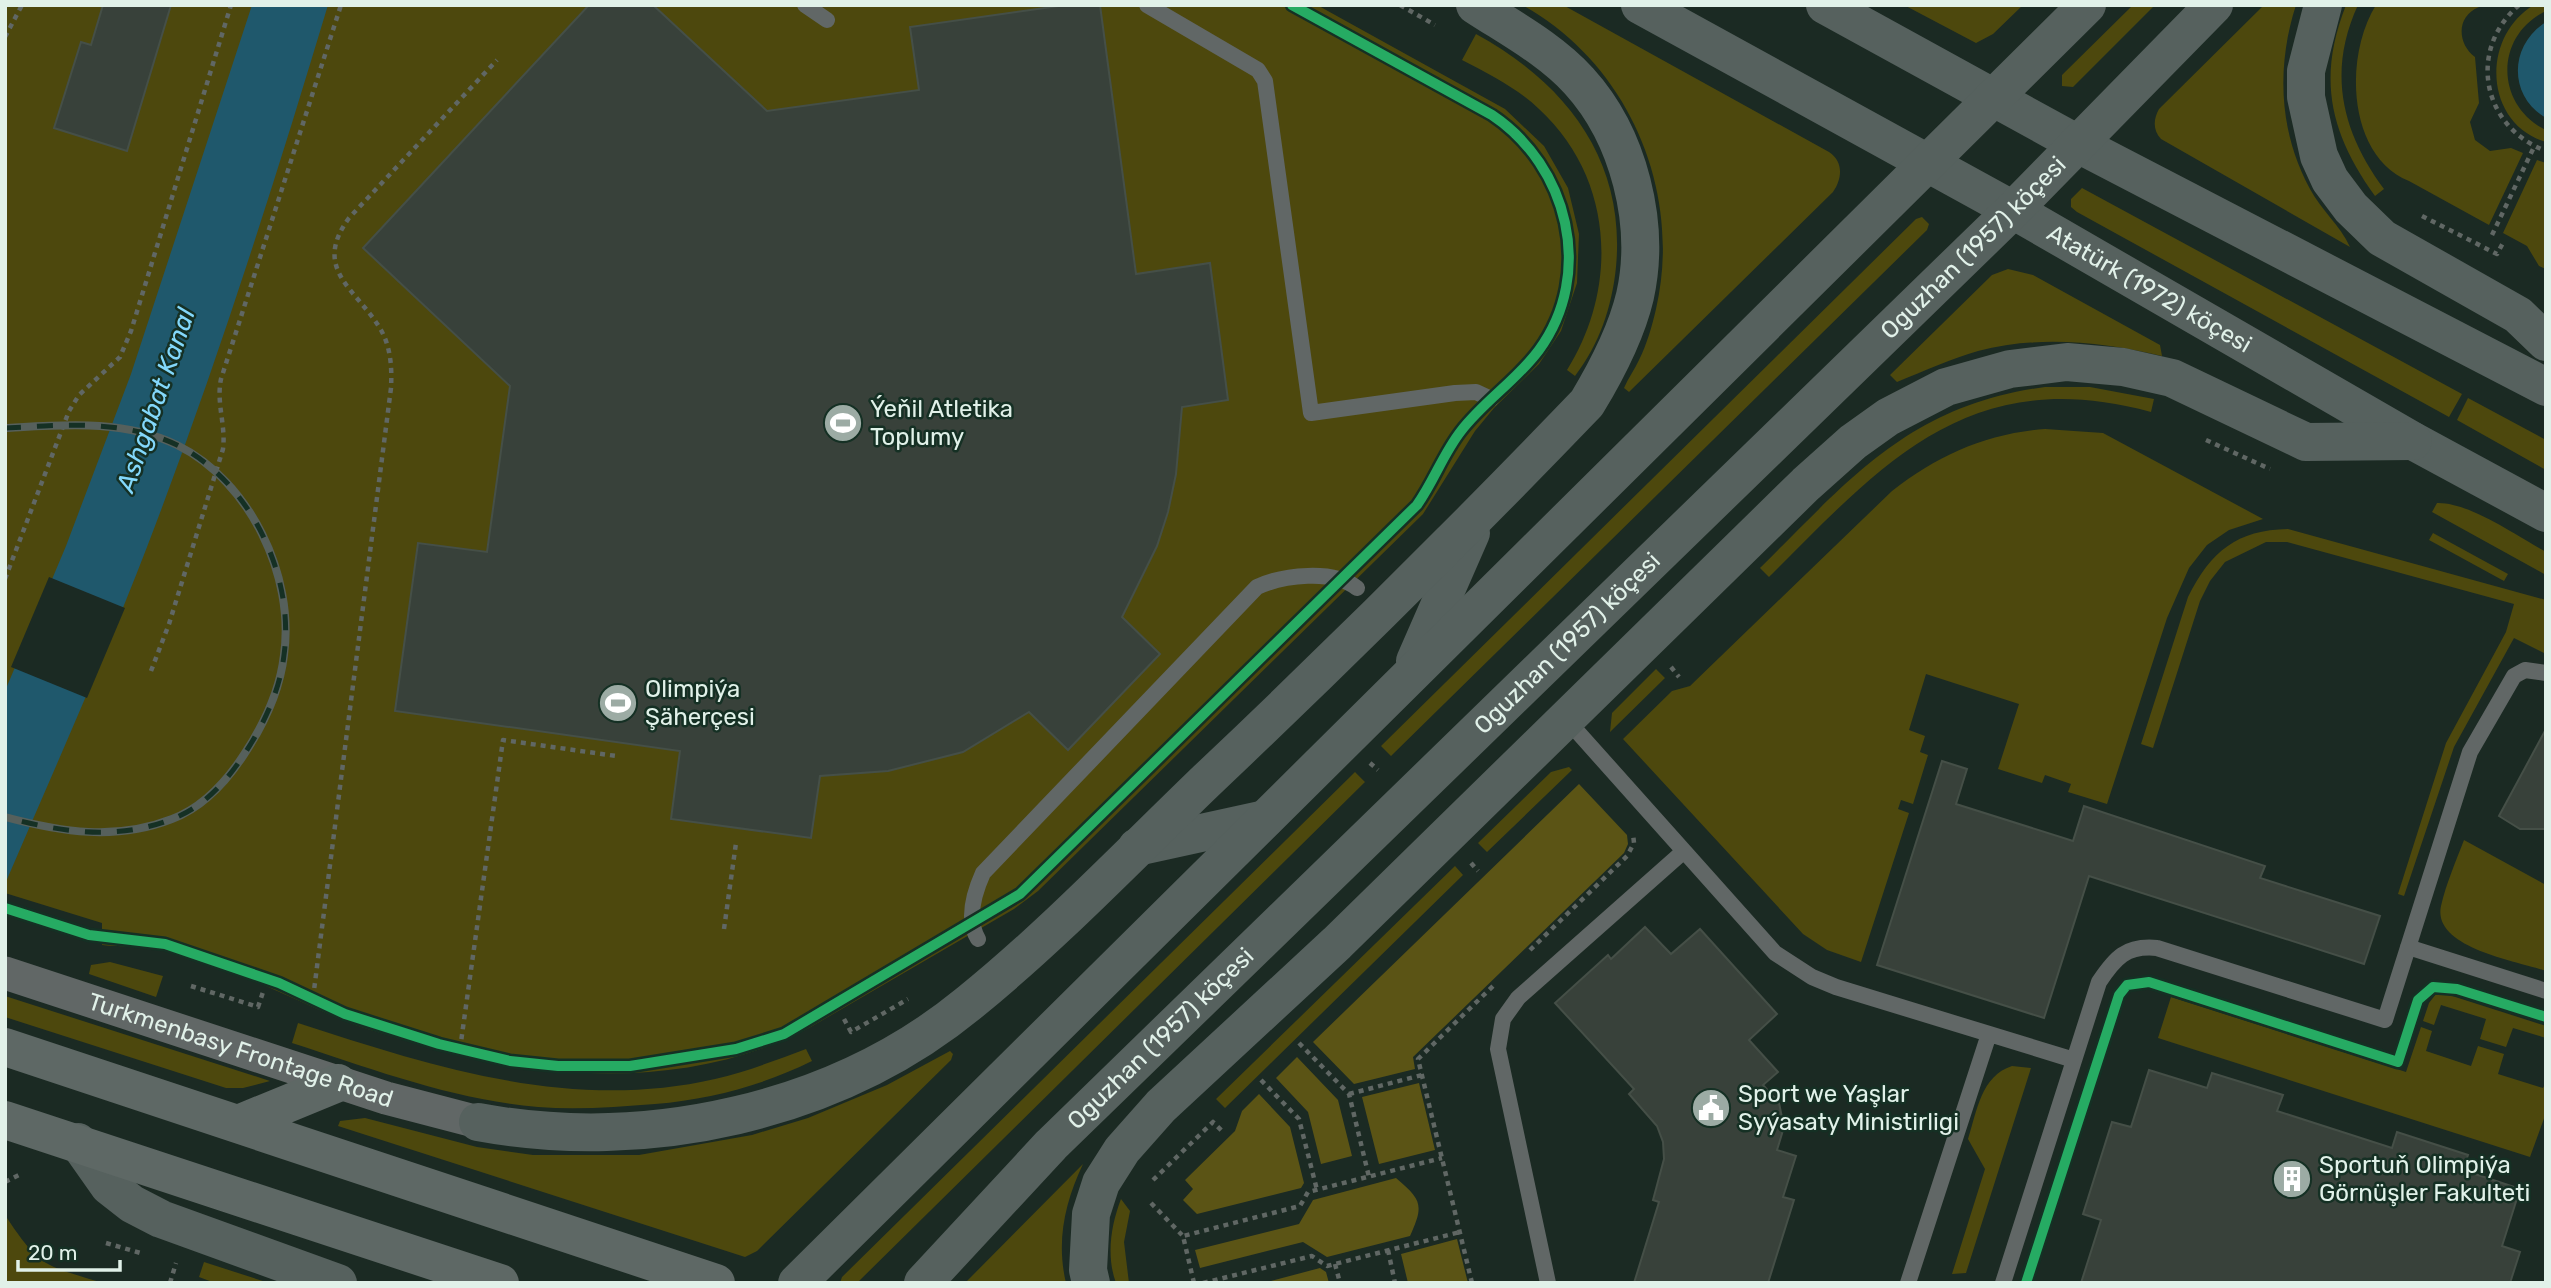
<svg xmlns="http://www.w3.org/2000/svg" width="2551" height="1288" font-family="Rubik,sans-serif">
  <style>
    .green { fill: #4d480d }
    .forest { fill: #5b5415 }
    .water { fill: #1f586c }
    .pier { fill: #1b2a23 }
    .building { fill: #38413a; stroke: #454f47; stroke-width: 2 }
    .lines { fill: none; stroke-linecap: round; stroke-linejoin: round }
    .path { stroke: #606764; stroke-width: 4.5; stroke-dasharray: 5 5; stroke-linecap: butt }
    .lane { stroke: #616766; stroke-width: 16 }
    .street { stroke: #616766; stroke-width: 33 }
    .secondary { stroke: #56615e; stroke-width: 38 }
    .primary { stroke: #5e6865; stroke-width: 38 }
    .rail-casing { stroke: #56605c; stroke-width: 8 }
    .rail { stroke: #153024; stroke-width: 5; stroke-dasharray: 16; stroke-linecap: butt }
    .cycleway-casing { stroke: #153024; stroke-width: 15 }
    .cycleway { stroke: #26ab63; stroke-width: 10 }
    .labels { text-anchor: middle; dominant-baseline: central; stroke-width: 5; stroke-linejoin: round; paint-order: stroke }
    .street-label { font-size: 24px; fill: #e1f1e9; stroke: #153024 }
    .poi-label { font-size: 24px; fill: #e1f1e9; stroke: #153024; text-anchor: start }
    .water-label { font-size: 26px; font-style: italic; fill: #83d8fb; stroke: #153024 }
  </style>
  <rect width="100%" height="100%" fill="#1b2a23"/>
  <path class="green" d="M5 5H1317L1505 109 1544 146 1568 188 1579 234 1577 283 1561 331 1539 364 1494 408 1475 431 1423 514 1038 891 1014 909 809 1028C682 1094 530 1080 397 1038 379 1032 359 1027 342 1020 284 995 227 965 165 950 145 946 122 947 102 945V923L5 893Z
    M1522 5H1563L1829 152C1844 162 1842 179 1833 192L1629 392 1624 388C1628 378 1635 369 1639 360 1647 344 1652 326 1656 309 1683 192 1629 64 1522 5Z
    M1904 5H2023L1993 34 1976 43Z
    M2133 5H2155L2073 87 2062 86V75Z
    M2264 5H2296C2276 67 2279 132 2310 189 2321 210 2340 225 2350 247L2161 139C2153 130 2153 120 2159 109Z
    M2346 5H2358C2327 72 2342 132 2384 189L2375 196C2330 133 2317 79 2346 5Z
    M2376 5H2500C2494 7 2486 4 2479 7 2456 16 2457 44 2475 57L2479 103 2470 122 2475 140 2490 151 2511 148 2523 153 2489 225 2409 181C2347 156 2344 56 2376 5Z
    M2534 5H2546V11C2494 36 2495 105 2546 130V142C2483 123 2481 36 2534 5Z
    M1476 34C1566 83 1626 160 1616 267 1612 307 1599 345 1575 376L1567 370C1619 287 1614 178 1539 109 1517 88 1489 74 1462 60Z
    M2537 160 2546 163V269L2539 266 2527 246 2503 233Z
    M2082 188 2462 394 2449 417 2077 212 2071 207V199Z
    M1922 217 1929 224 1927 230 1391 756 1381 746 1916 219Z
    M2008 269 2033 275 2160 345 2162 356C2103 342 2038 335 1978 351 1950 359 1924 371 1897 382L1890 375 1992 275Z
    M2045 387H2090L2154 399 2151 412C1970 363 1885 461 1769 577L1760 568C1851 478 1910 405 2045 387Z
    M2468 398 2546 440V470L2457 420Z
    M2045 429 2103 433 2263 519 2229 530 2207 545 2189 568 2167 618 2107 804 2068 792 2071 784 2045 775 2042 783 1998 769 2019 704 1926 674 1909 730 1925 736 1920 752 1928 755 1913 804 1901 800 1898 809 1909 813 1861 962 1827 950 1803 934 1623 739 1672 691 1690 686 1892 491C1939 455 1985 434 2045 429Z
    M2437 503C2469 502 2517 536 2546 552V575L2432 512Z
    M2288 529 2546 600V654L2514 638 2454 747 2404 896 2398 894 2446 743 2506 632 2514 604 2287 542H2266L2225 562 2210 581 2200 601 2153 748 2141 744 2188 597C2211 551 2237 530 2288 529Z
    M2433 533 2508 574 2504 581 2429 540Z
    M1656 669 1665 678 1610 732 1612 713Z
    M1569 767 1572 770 1487 852 1478 843 1551 772Z
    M1355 772 1365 782 857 1283H840L842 1277Z
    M2464 840 2546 885V971C2517 961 2432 948 2441 906 2446 884 2456 861 2464 840Z
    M1455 866 1463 875 1225 1108 1216 1099Z
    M110 962 163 976 156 997 89 974 91 965Z
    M2436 994H2446L2546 1026V1038L2513 1028 2506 1047 2480 1039 2486 1019 2441 1005 2434 1025 2423 1021 2429 1003Z
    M5 996 270 1081 243 1088H226L5 1017Z
    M2171 997 2406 1072 2421 1027 2432 1031 2426 1051 2471 1066 2478 1046 2504 1054 2498 1074 2543 1088 2546 1082V1113L2530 1157 2158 1038Z
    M298 1023C434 1067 571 1112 715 1079 746 1072 776 1060 806 1049L812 1061C761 1086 711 1099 655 1104 616 1107 577 1110 538 1107 454 1100 372 1069 292 1043Z
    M950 1051 953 1054 951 1060 757 1251 745 1257 338 1126 340 1121 365 1118 477 1147 533 1155H639L752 1135 808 1118 887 1085Z
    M2012 1066 2031 1068 1966 1273 1952 1274 1985 1169 1968 1139C1977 1111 1981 1076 2012 1066Z
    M1083 1164C1065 1202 1056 1241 1066 1283H965Z
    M1121 1199 1130 1211 1124 1242 1129 1283H1116C1106 1256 1111 1225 1121 1199Z
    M5 1215C40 1268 44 1265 103 1283H5Z
    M204 1262 269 1283H215L199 1277Z"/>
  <path class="forest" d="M1579 784 1627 835 1628 844 1624 853 1413 1057 1415 1069 1354 1084 1313 1042Z
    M1297 1057 1338 1100 1352 1156 1321 1164 1308 1112 1276 1078Z
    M1419 1083 1435 1150 1379 1164 1362 1097Z
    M1259 1094 1290 1127 1304 1183 1301 1188 1197 1214 1183 1200 1193 1189 1185 1180 1235 1131 1242 1111Z
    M1396 1178C1422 1200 1424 1205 1410 1236L1327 1257 1303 1242 1200 1268 1195 1250 1299 1224 1313 1200Z
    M1457 1239 1468 1283H1408L1401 1254Z
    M1320 1268 1326 1272 1329 1283H1263Z"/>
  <path class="water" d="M252 5H328C273 188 215 370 147 547 103 661 53 772 5 884V691L66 546 131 374Z
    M2546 22V118C2508 96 2509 45 2546 22Z"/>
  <path class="pier" d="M49 577 125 608 87 698 11 667Z"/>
  <path class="building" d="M103 5H171L127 151 54 128 81 42 91 45Z
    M589 5H653L767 111 919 90 910 27 1066 5H1100L1136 274 1210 263 1228 400 1182 407 1176 474 1168 512 1157 546 1122 617 1160 654 1068 750 1029 712 963 752 888 771 820 776 811 838 671 819 680 751 395 711 418 543 487 552 510 386 363 248Z
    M2546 729V829H2520L2499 816Z
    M1942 761 1967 769 1956 804 2073 841 2084 806 2265 866 2260 878 2380 916 2364 964 2089 876 2044 1018 1877 965Z
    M1645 927 1671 954 1700 929 1777 1014 1749 1040 1778 1072 1763 1085 1779 1103 1784 1127 1777 1150 1796 1156 1783 1197 1794 1200 1768 1283H1634L1659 1202 1653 1200 1664 1159 1663 1142 1657 1126 1629 1094 1634 1089 1555 1003 1608 955 1611 959Z
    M2149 1070 2207 1088 2212 1073 2283 1095 2277 1111 2392 1148 2397 1132 2468 1155 2463 1170 2520 1189 2502 1246 2520 1252 2510 1283H2081L2101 1220 2083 1214 2112 1122 2131 1127Z"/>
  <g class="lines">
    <path class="path" d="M1400 5 1435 25
      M2519 5C2467 50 2482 127 2546 151
      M1339 6V5
      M5 37 22 5
      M2422 216 2497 254 2504 241
      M2492 235 2534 147
      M2206 440 2270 469
      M5 579 69 411 79 395 120 357 131 331 231 5
      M1671 667 1679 677
      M151 671 169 624 223 449C226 425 216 403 221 379L341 5
      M1370 763 1378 770
      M1471 863 1478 871
      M724 929 736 843
      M1530 950 1627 856 1634 843 1633 834
      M191 986 258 1007 263 992
      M313 998 391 388C392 368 391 348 381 330 357 289 311 270 349 218L497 60
      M844 1019 851 1032 908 999
      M1299 1043 1349 1094 1369 1177
      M460 1049 503 740 616 756
      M1261 1080 1299 1119 1317 1190
      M1349 1094 1422 1075
      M1153 1180 1213 1122 1222 1131
      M5 1182 19 1175
      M1151 1203 1182 1235
      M106 1243 144 1254
      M1388 1250 1395 1283
      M1335 1264 1340 1283
      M170 1283 176 1263
      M1194 1283 1183 1236 1300 1206 1308 1192 1442 1158
      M1203 1283 1312 1256 1327 1266 1460 1232
      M1472 1283 1418 1059 1494 985"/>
    <path class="lane" d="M805 5 827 20
      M1147 5 1258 70 1265 81 1311 413 1455 393 1476 392 1491 399
      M1567 720 1775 953 1812 977 1836 987 2074 1060
      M978 939C966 919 974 893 983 873L1257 587C1283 575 1333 569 1357 588
      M2408 947 2546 991
      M1548 1283 1498 1049 1503 1019 1518 998 1684 851
      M1908 1283 1989 1034
      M2003 1283 2099 982C2115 958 2126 945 2157 948L2385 1020 2470 752 2514 676 2525 670 2546 673"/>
    <path class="street" id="s1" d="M5 973 386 1098 478 1122"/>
    <g class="secondary">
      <path id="s2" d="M1640 5 2013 210 2413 441 2546 513"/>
      <path d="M1825 5 2076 143 2546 387"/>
      <path d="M2323 5 2306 71V97L2319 156 2330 180 2351 208 2382 238 2518 315 2546 342"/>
      <path d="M1415 661 1471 533"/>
      <path d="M1137 847 1265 819"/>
      <path d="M478 1122C646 1153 835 1113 969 1003 1053 935 1129 855 1207 780 1337 657 1463 532 1587 403 1607 370 1626 334 1635 296 1651 224 1629 136 1579 81 1550 49 1510 28 1475 5"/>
      <path d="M78 1142 109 1186 132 1204 161 1219 338 1283"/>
      <path d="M797 1283 2087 5"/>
      <path id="s3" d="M923 1283 1051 1145 2013 210 2214 5"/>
      <path d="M1091 1283 1088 1270 1091 1214 1101 1183 1122 1150 1161 1106 1337 943 1806 484 1853 442 1888 417 1946 387 2010 369 2067 362 2123 367 2172 378 2306 442 2413 441"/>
    </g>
    <path class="primary" d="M5 1047 716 1283
      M5 1120 500 1283
      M238 1124 338 1083"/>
    <g class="rail-casing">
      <path id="rail" d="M5 428C63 425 123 419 177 445 250 481 295 576 284 655 280 690 264 724 245 753 227 781 204 807 172 819 116 841 61 832 5 817"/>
    </g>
    <use href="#rail" class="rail"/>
    <g class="cycleway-casing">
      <path id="cycleway" d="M5 908 89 935 165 944 279 983 345 1014 439 1044 510 1061 558 1066H630L736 1049 784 1034 1020 894 1417 505C1434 481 1443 454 1461 431 1484 401 1517 380 1539 350 1595 273 1568 166 1492 115L1292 5
        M2026 1283 2119 995 2127 985 2149 982 2398 1062 2418 1000 2433 987 2457 989 2546 1017"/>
    </g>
    <use href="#cycleway" class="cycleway"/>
  </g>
  <defs>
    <g id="stadium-disc" transform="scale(2.0125)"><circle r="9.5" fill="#9caba4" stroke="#153024"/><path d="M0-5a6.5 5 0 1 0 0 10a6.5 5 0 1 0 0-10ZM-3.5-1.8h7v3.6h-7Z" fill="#fff"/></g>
    <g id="civic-disc" transform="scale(2.0125)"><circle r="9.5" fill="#9caba4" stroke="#153024"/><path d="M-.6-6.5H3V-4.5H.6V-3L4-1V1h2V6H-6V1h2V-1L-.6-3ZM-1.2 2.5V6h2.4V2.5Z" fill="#fff"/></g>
    <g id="building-disc" transform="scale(2.0125)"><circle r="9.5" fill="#9caba4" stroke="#153024"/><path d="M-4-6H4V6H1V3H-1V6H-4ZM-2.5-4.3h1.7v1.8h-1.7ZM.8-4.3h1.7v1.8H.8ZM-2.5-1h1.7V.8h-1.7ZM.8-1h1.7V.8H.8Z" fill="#fff"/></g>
  </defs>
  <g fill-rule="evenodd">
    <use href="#stadium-disc" x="843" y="423"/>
    <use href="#stadium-disc" x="618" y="703"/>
    <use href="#civic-disc" x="1711" y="1108"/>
    <use href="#building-disc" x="2292" y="1179"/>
  </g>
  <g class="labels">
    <g class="street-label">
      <text stroke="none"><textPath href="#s3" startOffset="1475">Oguzhan (1957) köçesi</textPath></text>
      <text stroke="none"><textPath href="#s2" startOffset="583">Atatürk (1972) köçesi</textPath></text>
      <text stroke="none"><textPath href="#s3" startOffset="908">Oguzhan (1957) köçesi</textPath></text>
      <text stroke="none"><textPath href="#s3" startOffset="341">Oguzhan (1957) köçesi</textPath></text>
      <text stroke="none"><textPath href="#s1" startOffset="248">Turkmenbasy Frontage Road</textPath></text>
    </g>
    <g class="poi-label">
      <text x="870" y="409">Ýeňil Atletika<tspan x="870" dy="28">Toplumy</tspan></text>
      <text x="645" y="689">Olimpiýa<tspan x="645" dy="28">Şäherçesi</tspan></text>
      <text x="1738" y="1094">Sport we Yaşlar<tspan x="1738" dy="28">Syýasaty Ministirligi</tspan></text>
      <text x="2319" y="1165">Sportuň Olimpiýa<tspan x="2319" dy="28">Görnüşler Fakulteti</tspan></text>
    </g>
    <g class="water-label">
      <text transform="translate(156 400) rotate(-71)">Ashgabat Kanal</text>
    </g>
  </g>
  <rect width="2551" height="1288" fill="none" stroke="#e1f1e9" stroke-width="14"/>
  <path d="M18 1260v10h102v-10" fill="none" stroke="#e1f1e9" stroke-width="3.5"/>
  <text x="28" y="1260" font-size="21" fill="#e1f1e9" stroke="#153024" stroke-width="5" paint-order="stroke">20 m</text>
</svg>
